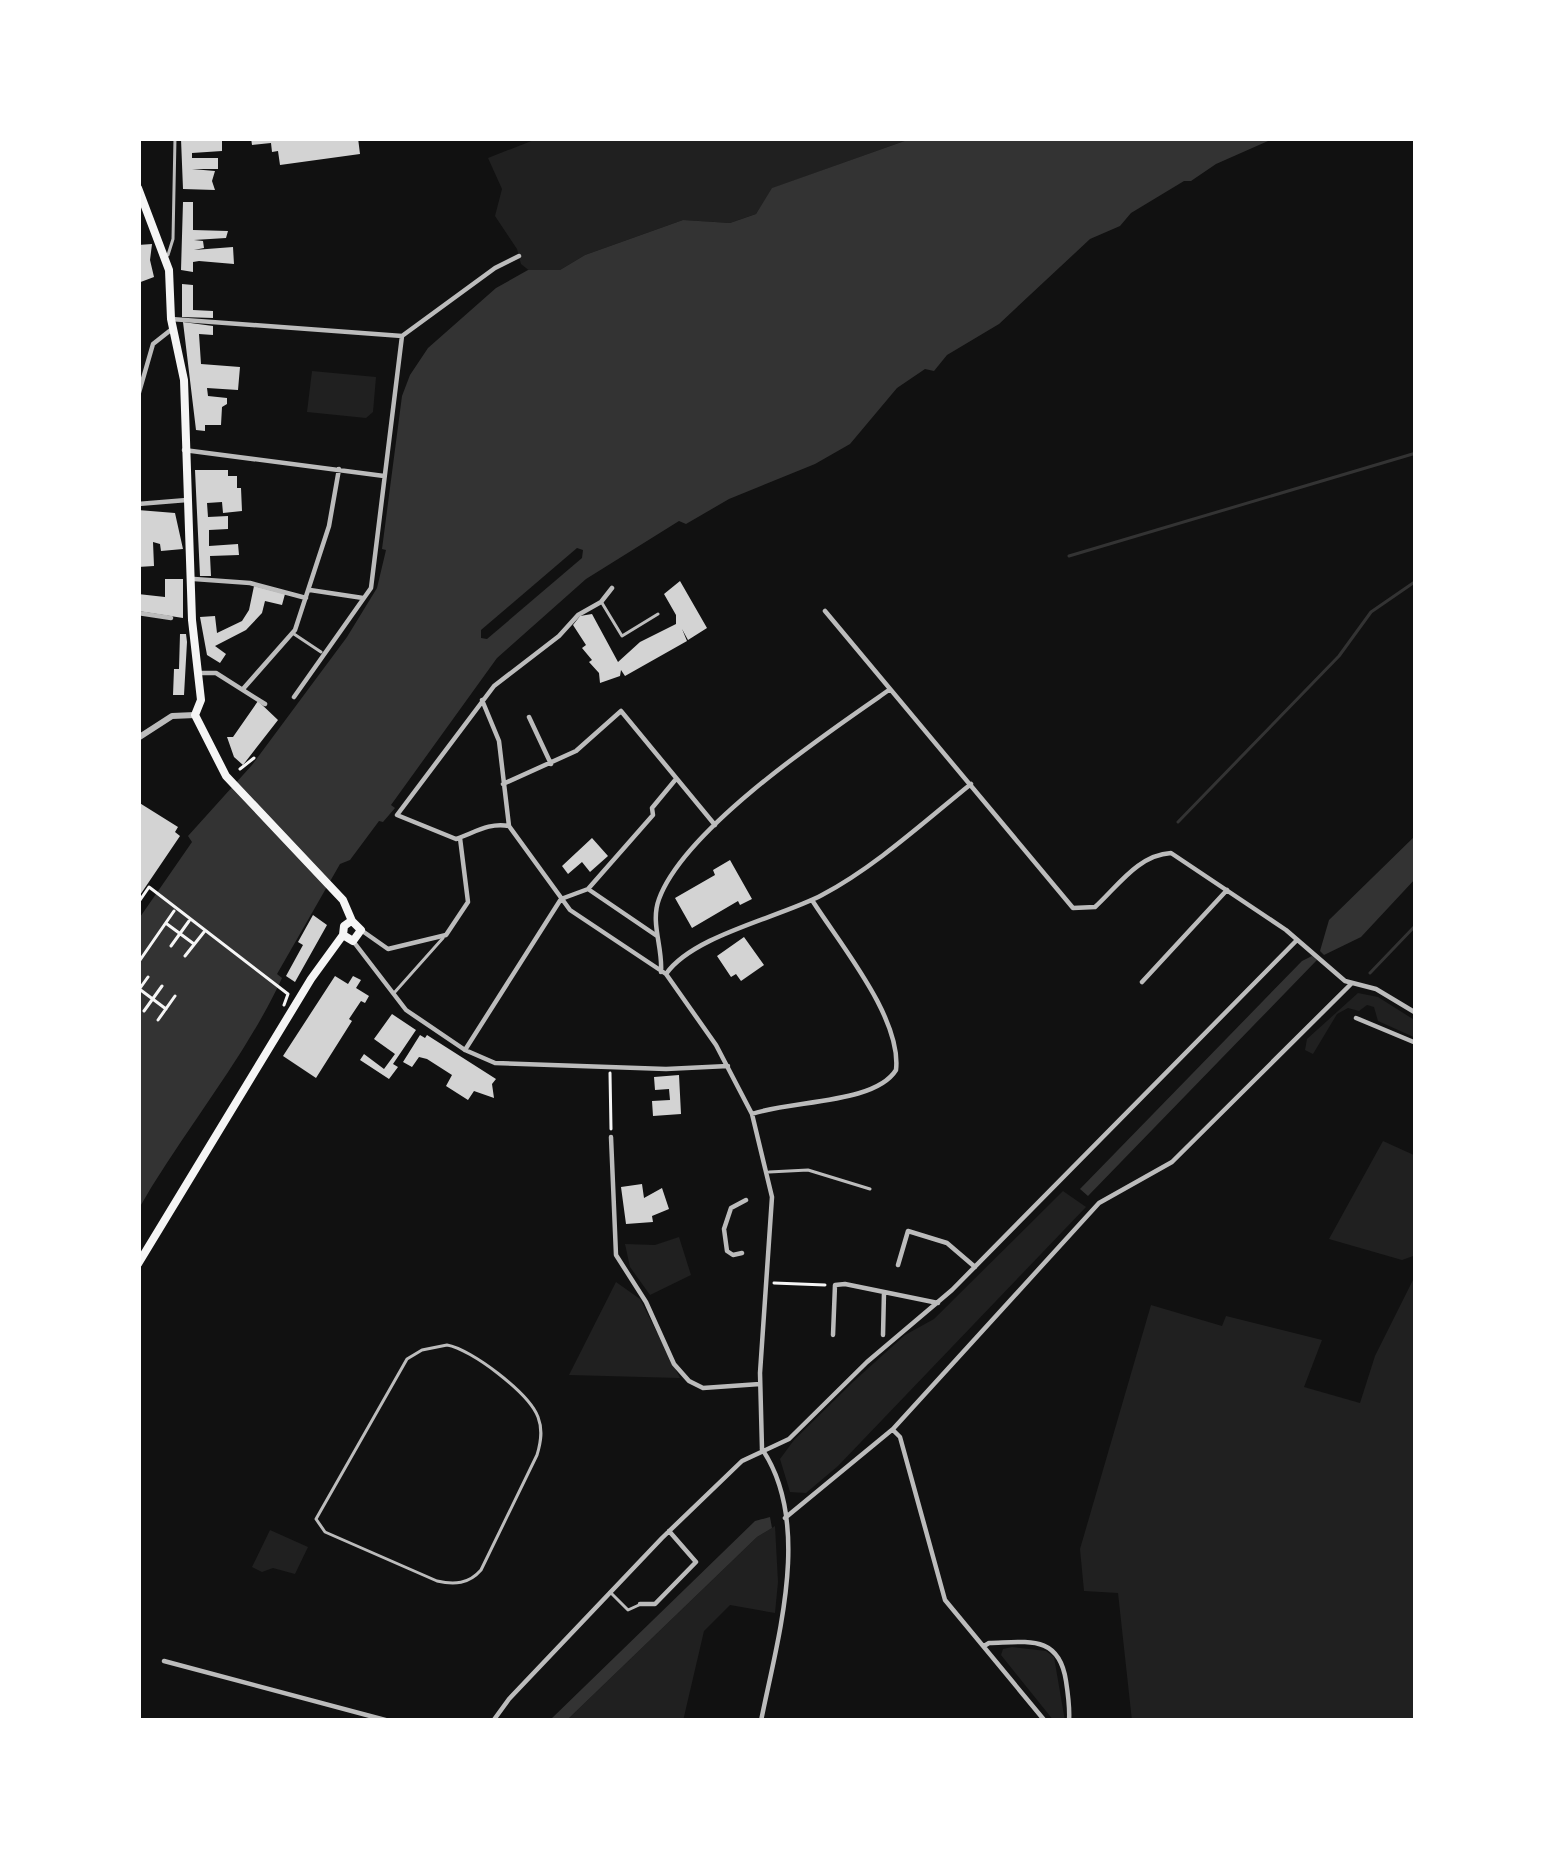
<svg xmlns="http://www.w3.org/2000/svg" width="1554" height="1859" font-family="Inter,sans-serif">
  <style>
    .green { fill: #202020 }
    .water { fill: #333 }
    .pier { fill: #111 }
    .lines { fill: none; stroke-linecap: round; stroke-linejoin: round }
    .stream { stroke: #333; stroke-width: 3 }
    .building { fill: #d3d3d3 }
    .path { stroke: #f5f5f5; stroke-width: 3 }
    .service { stroke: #bcbcbc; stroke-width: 3 }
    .pedestrian { stroke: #bcbcbc; stroke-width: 3 }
    .minor { stroke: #bcbcbc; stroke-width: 4.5 }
    .tertiary { stroke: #bcbcbc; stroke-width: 6 }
    .secondary { stroke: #f5f5f5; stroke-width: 8 }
  </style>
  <rect width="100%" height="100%" fill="#111"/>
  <path class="green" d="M539 138H913L773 188 756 214 730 223 683 220 585 255 560 270 531 272 521 264 517 249 495 216 502 189 488 158Z
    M312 371 376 377 373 412 366 418 307 412Z
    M1358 993 1378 997 1416 1021V1038L1378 1021 1374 1007 1367 1005 1359 1011 1348 1008 1337 1014 1313 1054 1305 1050 1307 1039Z
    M1383 1141 1416 1156V1255L1402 1260 1329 1239Z
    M1063 1191 1086 1207 838 1466 806 1493 790 1492 780 1459 794 1440 853 1382 905 1335 934 1319Z
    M679 1237 691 1275 650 1295 630 1267 625 1244 655 1245Z
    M1414 1278 1416 1721H1132L1118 1593 1084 1591 1080 1549 1151 1305 1222 1326 1226 1316 1322 1340 1304 1387 1360 1403 1375 1356Z
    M616 1282 640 1299 680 1378 569 1375Z
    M775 1526 778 1582 775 1613 730 1605 704 1631 683 1721H566L757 1537Z
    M270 1530 308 1547 295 1574 273 1568 262 1572 252 1567Z
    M1012 1647 1046 1651 1054 1657 1065 1721H1054L1001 1655 1003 1649Z"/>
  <path class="water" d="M913 138H1275L1216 164 1191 181H1184L1131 213 1120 226 1090 239 999 324 947 355 934 371 925 369 897 388 850 444 815 464 729 499 686 524 679 521 586 579 497 658 391 805 395 808 383 822 379 821 350 860 340 864 277 974 282 978C244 1060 183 1131 138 1210V920L192 842 188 836 252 765 347 637 377 588 386 550 382 549 402 396 410 375 428 348 496 288 528 270H560L585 255 683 220 730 223 756 214 772 188Z
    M1416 835V878L1361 937 1324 955 1320 951 1329 920Z
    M1312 956 1317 960 1088 1196 1080 1189 1302 961Z
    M770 1517 772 1528 757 1537 566 1721H549L755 1521Z"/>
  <path class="pier" d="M577 548 583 550 582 558 487 639 481 638V630Z"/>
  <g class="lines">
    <path class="stream" d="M1069 556 1416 453
      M1178 822 1339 656 1371 612 1416 581
      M1370 973 1416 925"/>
  </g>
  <path class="building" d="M222 138V151L192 153V158H218V169H192L215 171 212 181 215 190 183 189 181 139Z
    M251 138H358L360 154 280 165 278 151 272 152 271 143 252 145Z
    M183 202H193V230L228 231 226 238 194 240 203 241 204 248 194 250 233 247 234 264 199 261 193 262V272L181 270Z
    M152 244 150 260 154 277 138 283V245Z
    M182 284 193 285V310L213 311V318L182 317Z
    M183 322 213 326V335L199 334 201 364 240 367 238 390 207 388 208 396 227 398V404L222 407 221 425H205V431L196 430Z
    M195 470H228V476H237V488H241L242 511 223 513 222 502 207 503 208 517 228 516V529L209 530V546L238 544 239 555 210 556 211 576H200Z
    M138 510 175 513 183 549 161 551 160 544 153 542 154 566 138 567Z
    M165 579H183V618L138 611V594L165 597Z
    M680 581 707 628 688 640 682 629 687 641 625 676 621 670 620 676 600 683 599 673 589 662 592 660 582 648 586 645 573 625 580 616 592 614 618 662 640 642 676 624V615L664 594Z
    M254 586 285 594 282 605 265 601 262 613 246 630 215 646 226 654 220 663 207 655 200 617 215 616 217 633 242 621 249 610Z
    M180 634H186L187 642 184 695H173L174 669H179Z
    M258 701 278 720 243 765 234 757 227 737H233Z
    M138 802 178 827 175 832 180 836 138 898Z
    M592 838 608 856 590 872 582 862 568 874 562 866Z
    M730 860 752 899 740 905 738 901 692 928 675 898 715 875 713 870Z
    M313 915 327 925 295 982 286 976 303 945 298 942Z
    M744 937 764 965 741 981 736 974 731 977 717 956Z
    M335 976 348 984 353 976 361 980 356 988 369 996 365 1003 361 1001 349 1019 352 1021 316 1078 283 1056Z
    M392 1014 416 1030 393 1064 398 1067 389 1079 360 1060 364 1054 384 1069 395 1054 374 1039Z
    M420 1035 425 1038 427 1035 496 1079 492 1084 494 1098 474 1091 468 1100 446 1086 452 1075 427 1059 419 1057 412 1067 403 1062Z
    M679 1075 681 1114 653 1116 652 1101 670 1100 669 1089 655 1090 654 1077Z
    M642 1184 644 1198 662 1188 669 1209 652 1216 653 1222 626 1224 621 1187Z"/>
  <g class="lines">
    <path class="path" d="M240 769 254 758
      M138 903 149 887 153 890 288 994 284 1005
      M167 924 194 944
      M171 946 189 921
      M185 956 204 932
      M138 963 174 911
      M138 988 166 1009
      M138 991 148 977
      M144 1011 162 986
      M158 1020 175 996
      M610 1073 611 1129
      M774 1283 825 1285"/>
    <path class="service" d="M602 603 622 636 658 614
      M294 634 321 652
      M394 993 443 938
      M769 1172 808 1170 870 1189
      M447 1345C471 1349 529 1393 538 1417 543 1430 541 1442 537 1455L481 1570C469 1584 454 1585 437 1581L325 1532 316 1519 407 1359 422 1350Z
      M610 1592 628 1610 639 1605"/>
    <path class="pedestrian" d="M168 255 173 239 175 138"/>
    <path class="minor" d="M171 319 402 336
      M402 336 495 268 519 256
      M138 396 153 344 172 329
      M184 450 384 476
      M138 504 187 500
      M194 579 250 583 306 598
      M310 590 363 598
      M825 611 1073 908 1095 907C1118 886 1138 855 1171 853L1286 930 1345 981 1376 989 1416 1013
      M138 613 171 618
      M198 673H216L265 704
      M243 689 295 630 329 526 339 469
      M294 697 371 588 402 336
      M482 700 499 741 509 826
      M529 717 551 764
      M503 784 576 751 621 711 715 825
      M509 826 570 910 666 974 716 1045 752 1114 772 1197 760 1373 762 1449
      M509 826C489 822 474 833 456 839L397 815 494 686 559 636 578 615 601 602 612 588
      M588 889 657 936
      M561 899 588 889 653 815 652 808 676 779
      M361 930 388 949 446 935 468 902 460 838
      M353 941 406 1010 465 1050 495 1063 666 1069 728 1066
      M661 972C663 947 650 923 659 899 685 828 827 733 889 690
      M666 974C693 935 781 917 822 895 875 867 925 821 971 784
      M1142 982 1227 890
      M1356 1018 1416 1043
      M465 1050 561 899
      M752 1114C792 1100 875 1104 896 1070 902 1018 839 943 812 900
      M611 1137 616 1255 646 1302 674 1364 689 1381 703 1388 760 1384
      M742 1253 733 1255 727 1251 724 1229 731 1208 746 1200
      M898 1265 908 1231 947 1243 975 1267
      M833 1335 835 1285 845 1284 938 1303
      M883 1335 884 1292
      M893 1430 900 1437 945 1600 1045 1721
      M785 1518 893 1429 1099 1203 1172 1162 1351 984
      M640 1604H655L696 1562 669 1531
      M984 1646 989 1643C1027 1642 1059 1634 1066 1681 1068 1694 1070 1708 1069 1721
      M164 1661 389 1721
      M493 1721 509 1699 662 1538 742 1461 789 1439 867 1362 952 1290 1297 940
      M761 1721C777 1640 813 1524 762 1449"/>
    <path class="tertiary" d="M138 738 172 716 195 715"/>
    <path class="secondary" d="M138 188 169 270 171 319 184 380 192 620 201 700 195 715 226 776 343 900 352 921 361 930 353 941 343 935
      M138 1264 311 979 343 935 344 926 351 921"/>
  </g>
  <rect width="1554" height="1859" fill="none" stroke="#ffffff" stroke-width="282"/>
</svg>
